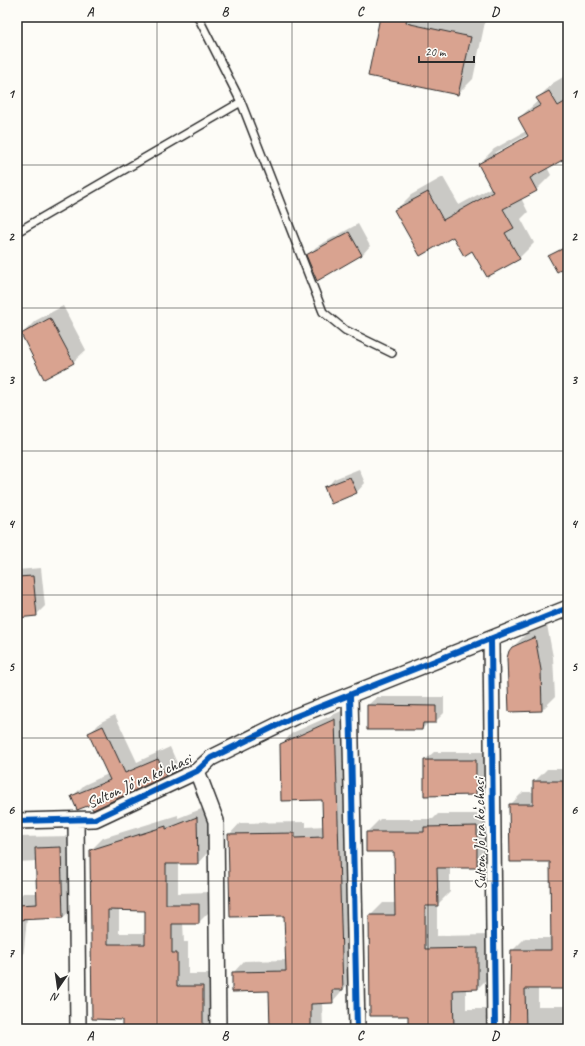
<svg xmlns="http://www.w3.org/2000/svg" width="585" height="1046" font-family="Caveat,sans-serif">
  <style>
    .shadow { fill: #0003; fill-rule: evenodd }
    .building { fill: #d9a390; stroke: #2b2b2b; fill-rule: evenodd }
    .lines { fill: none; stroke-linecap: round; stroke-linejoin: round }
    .lane-casing { stroke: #2b2b2b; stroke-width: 10 }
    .street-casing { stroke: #2b2b2b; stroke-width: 18 }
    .lane { stroke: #fdfcf7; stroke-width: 7 }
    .street { stroke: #fdfcf7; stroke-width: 15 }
    .cycleway-casing { stroke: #fdfcf7; stroke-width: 8 }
    .cycleway { stroke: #0057b8; stroke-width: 6 }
    .grid { fill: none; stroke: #2b2b2b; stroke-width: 1; stroke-opacity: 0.55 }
    .labels { text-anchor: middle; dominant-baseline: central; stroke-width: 3.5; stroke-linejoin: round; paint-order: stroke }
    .street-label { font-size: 16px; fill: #2b2b2b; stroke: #fdfcf7 }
    .neatline { fill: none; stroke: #2b2b2b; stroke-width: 1.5 }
    .grid-label { font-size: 13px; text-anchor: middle; font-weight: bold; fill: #2b2b2b }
  </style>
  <rect width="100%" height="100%" fill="#fdfcf7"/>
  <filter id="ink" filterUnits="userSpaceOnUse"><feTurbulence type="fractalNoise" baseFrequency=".025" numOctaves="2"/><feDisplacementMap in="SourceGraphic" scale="8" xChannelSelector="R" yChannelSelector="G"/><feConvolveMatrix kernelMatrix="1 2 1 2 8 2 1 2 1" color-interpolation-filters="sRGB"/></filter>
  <g filter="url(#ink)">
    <path class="shadow" d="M381 17H461L485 22 473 79 458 94Z
      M565 76 568 82V156L547 167 551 175 536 190 521 198 528 212 521 219 534 243 519 258 472 250 454 236 396 210 411 195 443 177 459 205 492 187 479 164 494 149 526 131 519 118 539 100 538 98 553 83ZM532 132 533 134 495 155V153Z
      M358 224 370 246 362 255 307 256 316 247Z
      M568 245V265L550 257 554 253Z
      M63 306 86 350 73 362 22 334 35 321Z
      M359 469 365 483 357 492 332 502 326 488 334 479Z
      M41 568 45 606 36 615 17 617V570Z
      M547 625 553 657 555 697 542 710 510 711 513 647 526 634Z
      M377 697H444V713L435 722H429L422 729 368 705Z
      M346 709 354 977 332 1002 322 1003 323 1029H271L270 990 233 973 244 961 286 960 285 915 229 835 240 823 306 822V827L324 826 323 799 281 745 292 733Z
      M568 714V729H566V716Z
      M115 715 137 762 170 747 177 763 165 775 91 804 72 797 84 785 108 774 89 734 101 722Z
      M434 752H484V786L475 794 425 760Z
      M547 769H568V988H538V1006H568V1029H510L512 951 525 938H552L551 861 510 805 523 792H534V782Z
      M209 806V851L198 863H178V893L210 892V911L198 923H183L184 942H188V974H214V1029H123V1019L93 1018 91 850 103 838 178 815V818ZM119 909 146 910V933H119Z
      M438 814H489L490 854 477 867H450V892L437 905V936L490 935 491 975 478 988H466V1009H491V1029H409V1014L370 916 383 903H396L395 851 367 832 380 819H433Z
      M73 836 75 905 63 918H27L17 1020V899L23 893H37V861L17 862V837Z"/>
    <path class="building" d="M380 17H407L406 23 471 37 458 95 368 76Z
      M549 91 558 106 568 100V157L530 178 537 191 503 209 514 228 505 233 520 259 487 277 472 251 464 256 453 237 420 256 394 210 428 192 443 220 493 192 478 164 528 136 518 118 541 105 536 98Z
      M349 232 362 255 317 281 306 255Z
      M564 248 568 256V266L557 272 548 256Z
      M50 318 74 363 44 379 21 334Z
      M350 477 357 493 331 504 324 487Z
      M33 576 37 616 17 618V577Z
      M535 637 541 670 542 711 509 712 507 658 509 651 512 647Z
      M367 705 436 706V723H423L422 730H367Z
      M335 719 343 990H332L333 1003 311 1004V1029H270L269 991 232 992V972L286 971 284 916 230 917 228 834 295 833V838L323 837 322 800 281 801 280 744Z
      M103 726 125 773 158 759 166 776 93 810 90 805 77 810 71 796 110 780 88 733Z
      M424 760H476V795L424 796Z
      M533 781H563L564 848H568V989H525L526 1029H509L511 950H551L550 862H510L509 804H533Z
      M197 817 198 864H166V904H199V924H172V953H177V986H203V1029H122V1020L92 1019 90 850 166 826V829ZM108 910 145 911V944H108Z
      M477 826V868H437L438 906H425V949L478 948V989L453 990 454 1029H408V1016H370L369 915H395L394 852H366V832H424V827Z
      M61 847 63 918 17 920V905L37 904 35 848Z"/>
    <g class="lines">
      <g class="lane-casing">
        <path id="lane" d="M198 17 241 102 323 312 345 330 392 353
          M17 232 241 102"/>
      </g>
      <g class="street-casing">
        <path id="street" d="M491 639 495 1029
          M350 695 357 1029
          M197 771 216 821 218 1029
          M76 820 78 1029
          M17 821 95 819 197 771 211 758 294 717 568 608"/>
      </g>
      <use href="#lane" class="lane"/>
      <use href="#street" class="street"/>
      <g class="cycleway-casing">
        <path id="cycleway" d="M491 639 495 1029
          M350 695 357 1029
          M17 821 95 819 197 771 211 758 294 717 568 608"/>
      </g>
      <use href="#cycleway" class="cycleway"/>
    </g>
  </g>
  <path class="grid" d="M157 17V1029M292 17V1029M428 17V1029M17 165H568M17 308H568M17 451H568M17 595H568M17 738H568M17 881H568"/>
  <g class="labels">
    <g class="street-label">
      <text transform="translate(139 781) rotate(-24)">Sulton Joʻra koʻchasi</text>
      <text transform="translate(480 834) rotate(-91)">Sulton Joʻra koʻchasi</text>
    </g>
  </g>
  <rect width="585" height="1046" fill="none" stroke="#fdfcf7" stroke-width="44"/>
  <g transform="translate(58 988) rotate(193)" stroke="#fdfcf7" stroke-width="3" paint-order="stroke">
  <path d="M0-3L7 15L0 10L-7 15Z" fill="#2b2b2b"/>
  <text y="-6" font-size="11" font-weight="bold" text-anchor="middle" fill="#2b2b2b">N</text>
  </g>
  <path d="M419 56v6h55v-6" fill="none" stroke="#2b2b2b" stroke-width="2"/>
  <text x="425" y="56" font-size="12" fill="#2b2b2b" stroke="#fdfcf7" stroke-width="3" paint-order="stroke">20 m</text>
  <rect x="22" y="22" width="541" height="1002" class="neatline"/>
  <g class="grid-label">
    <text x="90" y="16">A</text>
    <text x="225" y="16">B</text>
    <text x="360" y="16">C</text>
    <text x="495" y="16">D</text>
    <text x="11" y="98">1</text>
    <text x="574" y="98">1</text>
    <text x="11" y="241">2</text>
    <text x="574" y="241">2</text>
    <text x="11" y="384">3</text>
    <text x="574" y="384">3</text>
    <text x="11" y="528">4</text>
    <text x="574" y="528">4</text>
    <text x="11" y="671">5</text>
    <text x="574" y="671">5</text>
    <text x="11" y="814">6</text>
    <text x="574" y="814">6</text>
    <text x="11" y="957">7</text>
    <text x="574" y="957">7</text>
    <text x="90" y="1040">A</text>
    <text x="225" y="1040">B</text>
    <text x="360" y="1040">C</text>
    <text x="495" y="1040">D</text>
  </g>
</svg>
